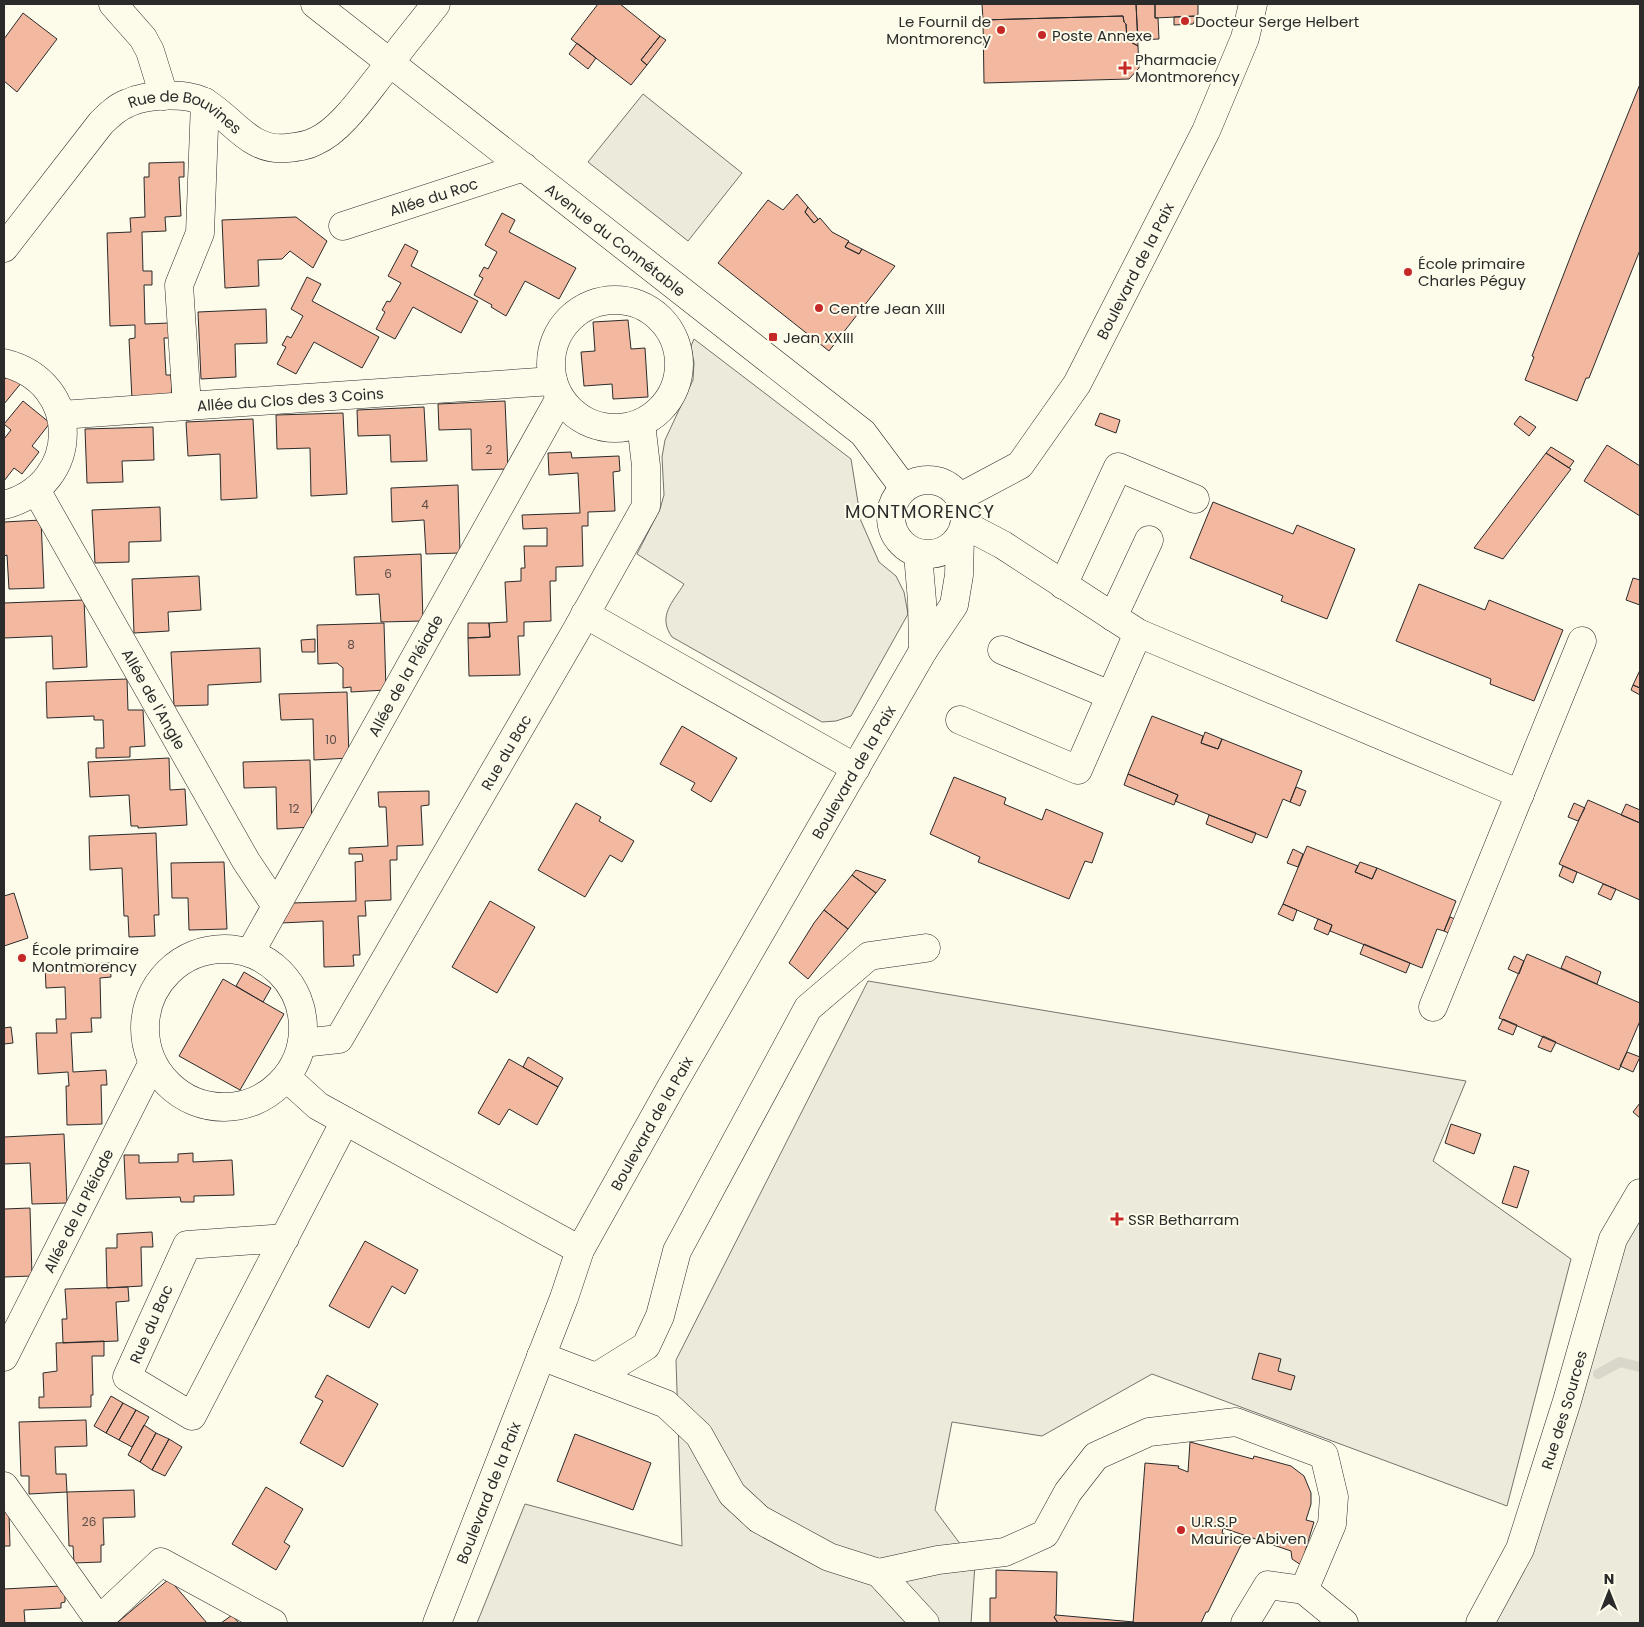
<svg xmlns="http://www.w3.org/2000/svg" width="1644" height="1627" font-family="Poppins,sans-serif">
  <style>
    .green { fill: #ecebdb; stroke: #74746e }
    .lines { fill: none; stroke-linecap: round; stroke-linejoin: round }
    .stream { stroke: #d8d7c9; stroke-width: 10 }
    .building { fill: #f2b8a0; stroke: #2b2b2b }
    .minor-casing { stroke: #2b2b2b; stroke-width: 29 }
    .highway-casing { stroke: #2b2b2b; stroke-width: 29 }
    .minor { stroke: #fdfbea; stroke-width: 28 }
    .highway { stroke: #fdfbea; stroke-width: 28 }
    .poi-dot { fill: #c62828; stroke: #fdfbea; stroke-width: 2 }
    .labels { text-anchor: middle; dominant-baseline: central; stroke-width: 4; stroke-linejoin: round; paint-order: stroke }
    .number-label { font-size: 12px; fill: #5d4e48 }
    .poi-label { font-size: 15px; fill: #2b2b2b; stroke: #fdfbea; text-anchor: start }
    .street-label { font-size: 15px; fill: #2b2b2b; stroke: #fdfbea }
    .quarter-label { font-size: 18px; letter-spacing: 1px; fill: #2b2b2b; stroke: #fdfbea }
  </style>
  <rect width="100%" height="100%" fill="#fdfbea"/>
  <path class="green" d="M643 94 742 173 688 241 588 162Z
    M694 339 851 459 861 521 879 562 896 576 904 592 908 614 851 716 836 721 822 722 672 637C657 616 673 602 684 584L637 554 660 509 664 495 662 457 665 440 693 380 694 363 691 346Z
    M868 981 1466 1081 1433 1161 1571 1259 1507 1506 1152 1374 1042 1436 952 1422 935 1510 975 1564 971 1623H477L525 1504 682 1546 676 1360Z
    M1640 1193V1623H1480Z"/>
  <g class="lines">
    <path class="stream" d="M1598 1374 1620 1362 1640 1367"/>
  </g>
  <path class="building" d="M598 4H620L660 36 641 60 647 65 631 85 571 39Z
    M982 4H1136L1138 46 1127 40 1126 24 1124 22 1123 16 983 20Z
    M1136 4H1155V18H1158L1159 39 1138 40Z
    M1155 4H1198V14L1197 16 1155 18Z
    M23 13 57 39 17 92 4 81V39Z
    M1123 16 1124 22 1126 24 1127 40 1138 46 1139 68 1129 79 984 83 983 20Z
    M1197 16 1193 24 1174 25V17Z
    M660 36 666 40 647 65 641 60Z
    M577 43 596 58 588 69 569 54Z
    M1640 84V250L1589 378H1586L1577 401 1525 380 1534 357 1532 356 1582 227Z
    M184 162V177H179L181 216 165 217 166 231 142 232 143 271H152V285H144L145 324 169 323V338H164L166 375H171L172 397 132 399 129 339 135 338V325L110 326 107 233 131 232 130 218 145 217 144 177H149V163Z
    M797 194 808 207 805 212 814 223 820 218 832 232 849 241 845 247 859 254 862 249 895 266 829 351 718 263 768 200 783 210Z
    M808 207 818 219 814 223 805 212Z
    M502 213 515 220 509 232 576 268 559 299 525 281 506 316 491 307 492 305 474 295 483 278 479 276 484 267 488 269 497 252 485 245Z
    M296 217 327 241 313 268 290 251 282 259 258 260 259 286 225 288 222 220Z
    M848 242 862 249 859 254 845 247Z
    M405 244 418 251 411 266 478 301 461 333 413 307 395 339 376 329 385 312 382 310 387 301 390 302 401 283 388 276Z
    M307 277 321 284 312 301 379 337 362 368 314 342 296 374 277 364 286 347 282 345 287 336 291 338 303 316 291 309Z
    M266 309 267 343 235 344 236 377 201 379 198 312Z
    M628 320 631 349 645 348 648 397 613 399 612 384 584 386 581 352 595 351 593 322Z
    M10 373 22 382 4 404V380Z
    M23 401 50 423 32 446 39 452 22 474 14 468 4 481V439L11 430 4 424Z
    M505 401 508 469 472 470 471 429 439 430 438 404Z
    M424 407 427 461 391 462 390 435 358 436 357 410Z
    M343 413 347 494 311 496 310 448 277 449 276 415Z
    M1100 413 1120 420 1116 433 1095 425Z
    M1520 416 1536 427 1529 436 1514 424Z
    M253 419 257 498 221 500 220 454 188 456 186 422Z
    M153 427 154 460 122 461 123 482 87 483 85 429Z
    M1607 445 1640 466V516L1584 481Z
    M1551 447 1574 461 1569 468 1546 453Z
    M571 452 572 458 619 456 620 471 613 472 615 511 588 512V526H582L583 566 556 567V581H550L551 621 524 622V636H518L520 675 469 676 468 638 490 637 489 623 507 622 505 582 521 581V568H525L524 546H547V528L523 529 522 515 580 513 578 473 549 475 548 453Z
    M1546 453 1571 469 1503 559 1474 548Z
    M458 485 460 553 426 554 424 520 392 522 391 488Z
    M1213 502 1293 534 1297 525 1355 549 1327 619 1281 601 1283 596 1190 558Z
    M160 507 161 541 129 542V562L95 563 92 510Z
    M41 520 44 588 9 589 7 555 4 556V522Z
    M421 554 423 621 381 622 379 594 356 595 354 557Z
    M199 576 201 610 168 612 169 631 134 633 132 579Z
    M1633 578 1640 580V605L1626 600Z
    M1419 584 1485 610 1489 600 1563 630 1534 701 1490 684 1491 679 1396 641Z
    M84 600 87 667 53 669 52 636 4 638V603Z
    M384 623 386 690 351 692V687L343 688V668L337 663 318 664 317 625Z
    M468 623H489L490 637 468 638Z
    M315 639V652H302L301 640Z
    M260 648 261 682 208 685V705L174 706 171 652Z
    M1640 670V688L1633 685Z
    M127 679 128 710H143L145 746 130 747V757L96 758V748H104L103 720H94V716L47 718 46 682Z
    M1633 685 1640 688V695L1631 690Z
    M347 692 349 758 314 760 313 719 281 720 279 694Z
    M1152 716 1203 736 1201 743 1218 749 1222 739 1302 771 1290 802 1283 799 1267 838 1175 801 1178 795 1128 774Z
    M682 726 737 758 711 802 691 790 695 783 660 764Z
    M1205 732 1222 739 1218 749 1201 743Z
    M169 758 170 790 185 789 187 825 138 828V826H131L129 795 90 797 88 762Z
    M310 760 312 827 277 829 276 787 244 788 243 762Z
    M1128 774 1178 795 1174 805 1124 785Z
    M954 777 1006 798 1004 804 1042 820 1046 809 1103 833 1092 863 1085 861 1069 899 978 862 980 857 930 834Z
    M1296 787 1306 791 1300 806 1290 802Z
    M429 791V805L421 806 423 845 397 846V860H390L391 900 365 901 366 916H358L360 955H353L354 966 324 967 323 921 281 923 292 903 356 901 355 862 363 861 362 854H349V848L388 846 386 807H379L378 792Z
    M1588 800 1640 823V900L1559 864Z
    M576 803 601 817 599 821 634 841 622 862 610 855 585 897 538 870Z
    M1574 803 1585 808 1578 821 1568 817Z
    M1626 804 1640 810V823L1621 815Z
    M1209 815 1256 833 1252 843 1206 824Z
    M156 833 159 915H154L155 936 129 937 128 916H124L122 868 90 870 89 836Z
    M1307 846 1358 866 1355 872 1372 879 1377 868 1456 901 1444 931 1437 929 1422 968 1330 931 1332 925 1283 904Z
    M1293 849 1303 854 1298 867 1287 863Z
    M224 862 227 929 189 930 188 898H172L171 863Z
    M1360 862 1377 868 1372 879 1355 872Z
    M1563 866 1577 872 1573 883 1559 876Z
    M856 870 886 880 876 893 852 875Z
    M852 875 876 893 848 929 824 910Z
    M1603 884 1616 889 1611 900 1598 894Z
    M14 893 28 938 4 946V896Z
    M490 901 535 927 497 993 452 967Z
    M1283 904 1297 910 1293 921 1278 914Z
    M824 910 848 929 808 979 789 963 814 923Z
    M1450 917 1460 921 1455 936 1444 931Z
    M1318 919 1332 925 1328 935 1314 929Z
    M1364 944 1410 963 1406 973 1360 954Z
    M1527 954 1640 1003V1021L1619 1070 1499 1018Z
    M1514 956 1524 961 1519 974 1508 969Z
    M1566 956 1601 972 1597 984 1561 968Z
    M110 963 111 977 100 978 101 1018H91L92 1032 71 1033 73 1072 106 1070 107 1085H101L102 1124 67 1125 66 1086H69L68 1072 38 1074 36 1033H57L56 1019H66L65 987 46 988 45 965Z
    M244 972 271 988 263 1002 236 986Z
    M223 979 284 1014 240 1090 179 1056Z
    M1503 1019 1517 1025 1513 1035 1498 1029Z
    M11 1027 13 1043 4 1044V1028Z
    M1543 1036 1556 1042 1551 1052 1538 1047Z
    M1627 1052 1640 1057 1633 1072 1620 1066Z
    M528 1057 563 1078 558 1087 523 1067Z
    M509 1059 558 1087 537 1125 509 1109 499 1125 478 1113Z
    M1640 1103V1118L1633 1112Z
    M1451 1124 1481 1134 1474 1154 1445 1143Z
    M64 1134 67 1203 32 1204 30 1163 4 1164V1137Z
    M193 1153V1162L232 1160 234 1195 194 1196V1202H181L180 1197 126 1199 124 1155H139V1163L178 1162V1154Z
    M1514 1166 1529 1171 1517 1208 1502 1203Z
    M30 1208 32 1276 4 1277V1209Z
    M152 1232 153 1247H141L142 1286 107 1288 106 1248H117V1234Z
    M365 1241 418 1270 405 1294 392 1286 369 1328 329 1306Z
    M128 1287 129 1301 116 1302 118 1341 63 1343 62 1319H67L65 1289Z
    M104 1341V1356H92L93 1395H91V1407L39 1408V1397H44L43 1373 57 1371 56 1343Z
    M1259 1353 1281 1359 1278 1371 1295 1376 1291 1390 1252 1379Z
    M327 1375 378 1404 343 1467 300 1443 323 1401 315 1397Z
    M111 1396 123 1403 106 1433 94 1426Z
    M123 1403 136 1410 119 1440 106 1433Z
    M136 1410 149 1417 132 1447 119 1440Z
    M86 1420 87 1446 55 1447 56 1474H66L67 1492 29 1494V1476H21L19 1422Z
    M144 1425 156 1433 140 1462 128 1455Z
    M156 1433 169 1439 152 1470 140 1462Z
    M575 1434 651 1463 633 1510 557 1481Z
    M169 1439 182 1447 165 1476 152 1470Z
    M1190 1442 1253 1459 1254 1456 1291 1466 1304 1476 1311 1493V1504L1306 1520 1314 1522 1301 1565 1292 1559 1291 1551 1223 1528 1222 1533 1242 1543 1208 1612H1206L1201 1623H1133L1145 1463 1179 1466 1178 1468 1188 1472Z
    M266 1487 303 1509 284 1542 290 1546 276 1570 232 1544Z
    M134 1490 135 1517 103 1518 104 1545H101V1562L74 1563 73 1546H69L67 1492Z
    M4 1512H9L10 1546H4Z
    M996 1570 1057 1572 1056 1615 1054 1617 1058 1623H990V1598H996Z
    M169 1579 207 1623H119L118 1622Z
    M61 1586V1592H65V1602L61 1603V1608L24 1610 25 1623H4V1589Z
    M232 1615 239 1623H221L228 1618Z
    M1056 1615 1134 1622 1133 1623H1058L1054 1617Z"/>
  <g class="lines">
    <g class="minor-casing">
      <g id="minor">
        <path id="s1" d="M315 4 863 433 904 488"/>
        <path id="s2" d="M205 102 200 233 179 285 187 406 553 381"/>
        <path id="s3" d="M343 226 524 167"/>
        <path id="s4" d="M4 248 101 123C109 115 117 107 128 103 147 94 188 92 206 103 234 120 250 152 287 148 297 147 307 146 316 141 341 130 365 94 382 73 399 50 418 27 436 4"/>
        <circle cx="615" cy="364" r="64"/>
        <path d="M4 363C83 382 82 485 4 505"/>
        <path d="M61 415 187 406"/>
        <circle cx="928" cy="517" r="37"/>
        <path id="s5" d="M36 490 246 861 276 906"/>
        <path id="s6" d="M960 497 1020 465 1077 384 1206 131 1245 38 1253 4"/>
        <path d="M965 525 1003 545 1138 633 1520 794"/>
        <path d="M918 554 922 601 923 651"/>
        <path d="M1063 585 1118 467 1195 499"/>
        <path d="M585 614 856 768"/>
        <path d="M1113 617 1149 540"/>
        <path d="M1002 650 1110 695"/>
        <path d="M960 720 1078 770 1138 633"/>
        <circle cx="224" cy="1028" r="79"/>
        <path id="s7" d="M250 953 560 398"/>
        <path d="M1433 1007 1582 641"/>
        <path id="s8" d="M302 1043 339 1039 576 631 646 506V466L641 423"/>
        <path d="M287 1078 318 1106 580 1250"/>
        <path d="M285 1238 187 1245 127 1377 192 1416 345 1121"/>
        <path d="M541 1356 666 1404 699 1435 732 1494 759 1519 829 1557 879 1573 925 1623"/>
        <path id="s9" d="M4 1357 152 1064"/>
        <path d="M596 1377 646 1346 660 1316 677 1251 808 1008 869 956 926 948"/>
        <path d="M4 1486 101 1623"/>
        <path d="M879 1573 938 1560 1005 1552 1045 1534 1068 1492 1096 1456 1149 1432 1236 1422 1324 1455 1334 1497 1332 1524 1304 1590 1344 1623"/>
        <path d="M99 1620 161 1562 273 1623"/>
        <path id="s10" d="M437 1623 564 1298 580 1250 670 1089 923 651 954 605 959 575 960 537"/>
        <path d="M1245 1623 1268 1585 1304 1590"/>
        <path id="s11" d="M1480 1623 1520 1549 1567 1401 1613 1239 1640 1193"/>
      </g>
    </g>
    <g class="highway-casing">
      <path id="highway" d="M113 4 143 38 150 51 164 96"/>
    </g>
    <use href="#minor" class="minor"/>
    <use href="#highway" class="highway"/>
  </g>
  <g class="poi-dot">
    <circle cx="1185" cy="21" r="5"/>
    <circle cx="1001" cy="30" r="5"/>
    <circle cx="1042" cy="35" r="5"/>
    <path d="M1122.5 60.5h5v5h5v5h-5v5h-5v-5h-5v-5h5z"/>
    <circle cx="1408" cy="272" r="5"/>
    <circle cx="819" cy="308" r="5"/>
    <rect x="768" y="332" width="10" height="10" rx="2.5"/>
    <circle cx="22" cy="958" r="5"/>
    <path d="M1114.5 1211.5h5v5h5v5h-5v5h-5v-5h-5v-5h5z"/>
    <circle cx="1181" cy="1530" r="5"/>
  </g>
  <g class="labels">
    <g class="number-label">
      <text x="489" y="449">2</text>
      <text x="425" y="504">4</text>
      <text x="388" y="573">6</text>
      <text x="351" y="644">8</text>
      <text x="331" y="739">10</text>
      <text x="294" y="808">12</text>
      <text x="89" y="1521">26</text>
    </g>
    <g class="poi-label">
      <text x="991" y="21" text-anchor="end">Le Fournil de<tspan x="991" dy="17">Montmorency</tspan></text>
      <text x="1195" y="21">Docteur Serge Helbert</text>
      <text x="1052" y="35">Poste Annexe</text>
      <text x="1135" y="59">Pharmacie<tspan x="1135" dy="17">Montmorency</tspan></text>
      <text x="1418" y="263">École primaire<tspan x="1418" dy="17">Charles Péguy</tspan></text>
      <text x="829" y="308">Centre Jean XIII</text>
      <text x="783" y="337">Jean XXIII</text>
      <text x="32" y="949">École primaire<tspan x="32" dy="17">Montmorency</tspan></text>
      <text x="1128" y="1219">SSR Betharram</text>
      <text x="1191" y="1521">U.R.S.P<tspan x="1191" dy="17">Maurice Abiven</tspan></text>
    </g>
    <g class="street-label">
      <text stroke="none"><textPath href="#s4" startOffset="254">Rue de Bouvines</textPath></text>
      <text stroke="none"><textPath href="#s3" startOffset="95">Allée du Roc</textPath></text>
      <text stroke="none"><textPath href="#s1" startOffset="382">Avenue du Connétable</textPath></text>
      <text stroke="none"><textPath href="#s6" startOffset="294">Boulevard de la Paix</textPath></text>
      <text stroke="none"><textPath href="#s2" startOffset="412">Allée du Clos des 3 Coins</textPath></text>
      <text stroke="none"><textPath href="#s7" startOffset="318">Allée de la Pléiade</textPath></text>
      <text stroke="none"><textPath href="#s5" startOffset="240">Allée de l'Angle</textPath></text>
      <text stroke="none"><textPath href="#s8" startOffset="369">Rue du Bac</textPath></text>
      <text stroke="none"><textPath href="#s10" startOffset="950">Boulevard de la Paix</textPath></text>
      <text stroke="none"><textPath href="#s10" startOffset="545">Boulevard de la Paix</textPath></text>
      <text stroke="none"><textPath href="#s9" startOffset="164">Allée de la Pléiade</textPath></text>
      <text transform="translate(151 1324) rotate(-66)">Rue du Bac</text>
      <text stroke="none"><textPath href="#s11" startOffset="230">Rue des Sources</textPath></text>
      <text stroke="none"><textPath href="#s10" startOffset="140">Boulevard de la Paix</textPath></text>
    </g>
    <g class="quarter-label">
      <text x="920" y="511">MONTMORENCY</text>
    </g>
  </g>
  <rect width="1644" height="1627" fill="none" stroke="#2b2b2b" stroke-width="10"/>
  <g transform="translate(1609 1592)" stroke="#fdfbea" stroke-width="4" paint-order="stroke">
  <path d="M0-4L9 19L0 12L-9 19Z" fill="#2b2b2b"/>
  <text y="-8" font-size="14" font-weight="bold" text-anchor="middle" fill="#2b2b2b">N</text>
  </g>
</svg>
